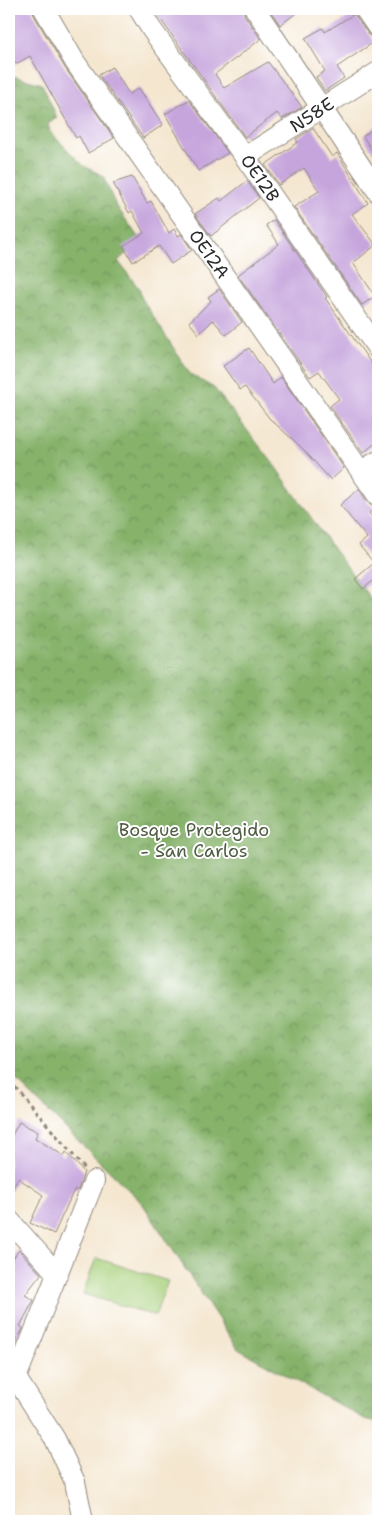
<svg xmlns="http://www.w3.org/2000/svg" width="387" height="1530" font-family="'Shantell Sans',sans-serif">
  <style>
    .forest { fill: url(#forest-crowns); stroke: #586e4b }
    .pitch { fill: #a8d07b; stroke: #6a7e53 }
    .building { fill: #c6a5dd }
    .lines { fill: none; stroke-linecap: round; stroke-linejoin: round }
    .minor-casing { stroke: #90887d; stroke-width: 22 }
    .path { stroke: #90887d; stroke-width: 3; stroke-dasharray: 4 4; stroke-linecap: butt }
    .minor { stroke: #fff; stroke-width: 20 }
    .labels { text-anchor: middle; dominant-baseline: central; stroke-width: 4; stroke-linejoin: round; paint-order: stroke }
    .street-label { font-size: 18px; fill: #2b2b2b; stroke: #fff }
    .park-label { font-size: 18px; fill: #505d43; stroke: #fff }
  </style>
  <defs>
    <pattern id="forest-crowns" width="20" height="18" patternUnits="userSpaceOnUse" patternTransform="scale(1.25)"><rect width="20" height="18" fill="#86b26b"/><path d="M2 6a3 3 0 1 1 6 0M12 15a3 3 0 1 1 6 0" fill="none" stroke="#6e9158"/></pattern>
  </defs>
  <rect width="100%" height="100%" fill="#fff"/>
  <filter id="ink" filterUnits="userSpaceOnUse"><feTurbulence type="fractalNoise" baseFrequency=".02" numOctaves="2"/><feDisplacementMap in="SourceGraphic" scale="10" xChannelSelector="R" yChannelSelector="G"/><feConvolveMatrix kernelMatrix="1 2 1 2 8 2 1 2 1" color-interpolation-filters="sRGB"/></filter>
  <filter id="wash" filterUnits="userSpaceOnUse"><feTurbulence type="fractalNoise" baseFrequency=".0096" numOctaves="4" result="noise"/><feDisplacementMap in="SourceGraphic" scale="20" xChannelSelector="R" yChannelSelector="G"/><feGaussianBlur stdDeviation="1.12" result="paint"/><feColorMatrix in="noise" values="0 0 0 0 0 0 0 0 0 0 0 0 0 0 0 0 0 1.4 0 .05"/><feComposite in="paint" operator="in"/></filter>
  <g filter="url(#wash)">
    <rect width="100%" height="100%" fill="#f4e6cf"/>
    <path class="forest" d="M9 75 42 84 57 118 48 123 50 132 84 166 103 176 115 204 140 240 118 261 140 290 141 297 190 374 214 388 272 462 329 543 378 609V1422L365 1419 238 1349 142 1203 9 1073Z"/>
    <path class="pitch" d="M96 1258 168 1281 155 1316 83 1294Z"/>
    <g id="blocks">
      <path class="building" d="M9 9H32L34 15 65 68 114 138 88 153 79 136 76 138 30 56 16 64 9 52Z
        M153 9H243L245 16 261 39 215 74 224 88 268 62 302 107 282 119 277 113 245 137Z
        M269 9H302L280 25Z
        M354 14 374 42 337 67 344 78 325 91 316 77 325 71 305 38 323 28 325 32Z
        M112 67 129 94 139 88 163 125 143 138 99 75Z
        M189 100 228 153 198 171 165 114Z
        M378 125V160L363 136Z
        M313 128 332 157 337 153 368 203 352 214 376 245 353 263 375 296 362 305 294 207 319 191 304 168 279 185 265 165 298 142 296 139Z
        M132 177 147 203 151 201 169 233 174 229 178 236 181 234 192 250 171 264 159 246 133 262 123 246 144 233 132 211 129 213 113 183Z
        M247 181 259 198 211 236 195 214 219 198 221 201Z
        M274 220 327 297 325 298 378 373V441L363 453 330 406 339 399 319 371 310 377 238 275 279 244 266 225Z
        M219 289 242 322 226 335 213 320 199 334 189 322 211 301 208 297Z
        M249 348 273 384 281 377 344 468 331 480 300 446 270 419 245 387 240 390 223 366Z
        M359 489 368 503 375 508 369 513 378 524V577L363 589 355 579 374 563 359 545 367 538 340 505Z
        M19 1122 38 1132 35 1138 64 1156 66 1152 84 1172 78 1190H74L54 1234 30 1223 43 1195 18 1178 9 1194V1141Z
        M19 1250 41 1274 25 1295 34 1300 20 1326 23 1328 21 1333 9 1349V1264Z"/>
    </g>
  </g>
  <g filter="url(#ink)">
    <use href="#blocks" fill-opacity="0" stroke="#90887d" stroke-width="1"/>
    <g class="lines">
      <g class="minor-casing">
        <path id="minor" d="M44 9 75 62 378 496
          M139 9 152 30 245 157 378 349
          M255 9 378 192
          M365 9 378 28
          M245 157 378 72
          M361 471 378 461
          M9 1220 57 1274
          M9 1370 16 1378 55 1439 75 1482 83 1521
          M16 1378 94 1181"/>
      </g>
      <path class="path" d="M9 1080 85 1169"/>
      <use href="#minor" class="minor"/>
    </g>
  </g>
  <g class="labels">
    <g class="street-label">
      <text transform="translate(312 115) rotate(-33)">N58E</text>
      <text transform="translate(260 178) rotate(55)">OE12B</text>
      <text transform="translate(209 254) rotate(55)">OE12A</text>
    </g>
    <g class="park-label">
      <text x="194" y="830">Bosque Protegido<tspan x="194" dy="21">- San Carlos</tspan></text>
    </g>
  </g>
  <rect width="387" height="1530" fill="none" stroke="#fff" stroke-width="30"/>
</svg>
